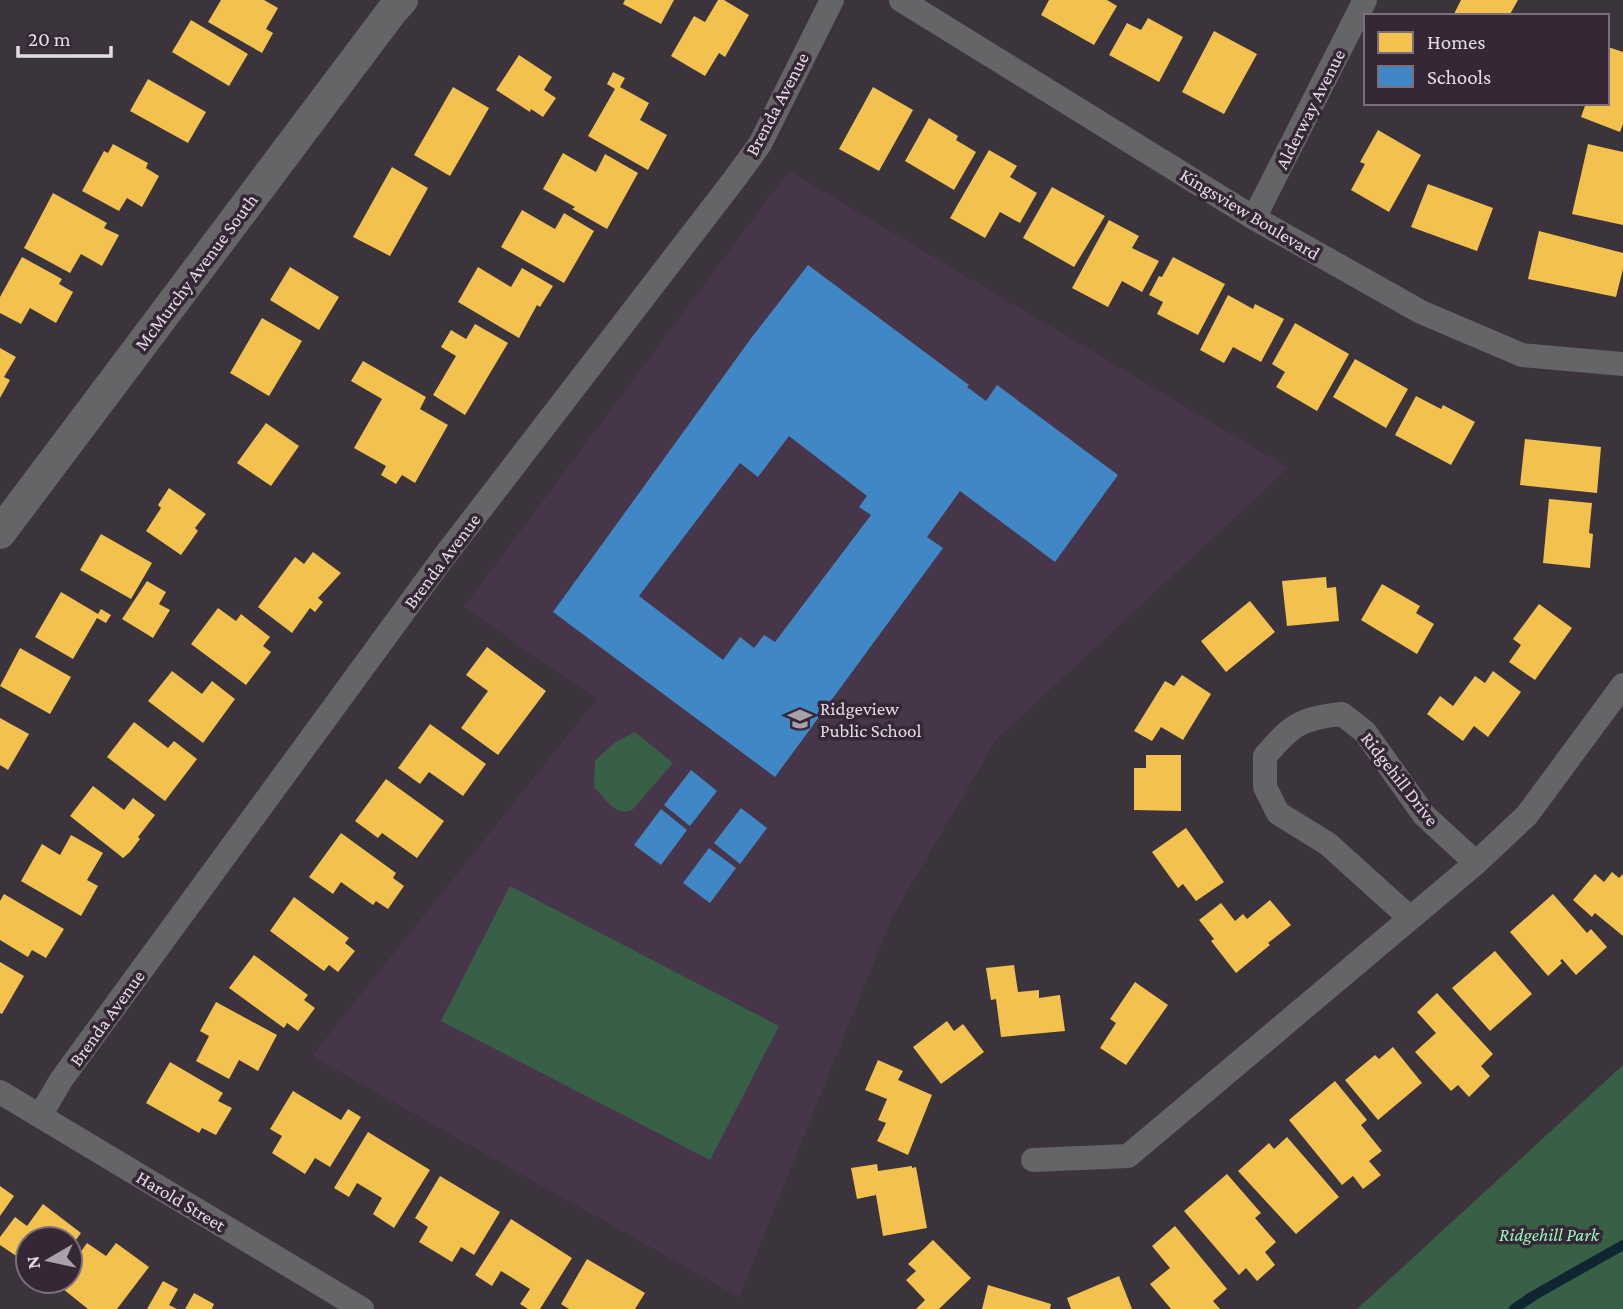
<svg xmlns="http://www.w3.org/2000/svg" width="1623" height="1309" font-family="'Crimson Pro',serif">
  <style>
    .built { fill: #473649 }
    .green { fill: #386046 }
    .homes { fill: #f2c14e }
    .schools { fill: #3f88c5; fill-rule: evenodd }
    .lines { fill: none; stroke-linecap: round; stroke-linejoin: round }
    .stream { stroke: #0f2531; stroke-width: 10 }
    .minor { stroke: #656467; stroke-width: 24 }
    .tertiary { stroke: #656467; stroke-width: 32 }
    .labels { text-anchor: middle; dominant-baseline: central; stroke-width: 7; stroke-linejoin: round; paint-order: stroke }
    .street-label { font-size: 19px; fill: #e4dbe5; stroke: #352736 }
    .poi-label { font-size: 19px; fill: #e4dbe5; stroke: #352736; text-anchor: start }
    .park-label { font-size: 19px; font-style: italic; fill: #99f8b9; stroke: #352736 }
  </style>
  <rect width="100%" height="100%" fill="#3c343c"/>
  <path class="built" d="M789 171 1288 468 996 740 892 917 739 1297 312 1056 597 699 464 607Z"/>
  <path class="green" d="M635 732 673 763 632 810C615 817 605 798 594 787L595 761 614 743Z
    M510 886 779 1026 710 1160 441 1021Z
    M1623 1065V1309H1357Z"/>
  <path class="homes" d="M221 0H264L278 8 266 29 273 33 262 53 208 22Z
    M625 0H674L661 24 623 4Z
    M718 0H724L749 15 725 57 719 53 705 76 671 56 694 16 705 22Z
    M1049 0H1107L1117 6 1094 45 1041 15Z
    M1461 0H1518L1509 16H1453Z
    M1148 18 1183 37 1159 82 1109 55 1127 23 1141 30Z
    M191 20 248 54 229 86 172 52Z
    M1214 31 1257 54 1224 114 1182 92Z
    M1608 47 1623 52V124L1620 132 1581 117 1586 103H1607Z
    M519 55 552 77 544 90 556 98 543 117 531 109 530 112 496 90Z
    M613 72 625 78 620 87 649 103 640 120 667 135 648 170 588 136 615 89 607 84Z
    M148 79 206 112 188 143 130 111Z
    M453 87 489 108 450 176 414 155Z
    M873 87 913 110 879 171 839 149Z
    M929 118 958 136 956 140 976 152 954 190 905 161Z
    M1378 130 1421 155 1389 212 1351 190 1365 164 1360 162Z
    M113 144 148 163 146 168 159 176 142 207 127 198 119 211 82 191 104 151 108 153Z
    M1588 144 1623 152V225L1572 214Z
    M989 150 1017 166 1010 177 1037 193 1020 223 1000 212 985 238 950 218Z
    M563 153 596 172 605 154 638 173 607 229 572 209 575 207 543 189Z
    M392 167 428 188 390 256 353 237Z
    M1428 184 1493 208 1477 251 1411 227Z
    M1052 187 1105 216 1074 267 1023 238Z
    M53 193 107 223 104 228 119 235 102 266 81 254 70 273 24 248Z
    M522 210 555 229 564 213 594 231 564 283 501 247Z
    M1109 220 1139 236 1132 248 1159 261 1142 292 1122 281 1108 307 1072 288Z
    M1539 231 1623 253V269L1616 297 1528 279Z
    M22 257 62 279 59 284 73 292 56 323 30 308 21 324 0 313V297Z
    M1173 257 1225 284 1198 335 1157 314 1163 302 1149 295 1159 276 1162 277Z
    M290 267 339 297 319 330 270 300Z
    M478 267 511 287 522 268 553 286 540 307 537 305 519 338 458 302Z
    M1228 295 1253 309 1255 304 1284 319 1261 362 1233 347 1224 363 1200 350Z
    M262 318 302 341 269 396 230 373Z
    M1295 323 1349 354 1317 411 1276 387 1285 372 1272 364Z
    M475 324 508 343 465 415 433 395 456 356 441 347 451 330 466 339Z
    M0 348 16 357 4 377 10 380 0 398Z
    M1355 359 1408 389 1386 428 1333 397Z
    M363 361 426 397 420 409 448 425 415 483 402 475 396 484 381 475 386 466 354 448 382 399 351 381Z
    M1416 396 1441 409 1443 405 1475 422 1451 465 1395 435Z
    M266 423 299 446 271 486 237 463Z
    M1525 439 1601 447 1597 493 1520 485Z
    M169 488 206 514 195 528 198 531 181 555 146 531 161 508 158 505Z
    M1549 499 1592 503 1589 533 1593 534 1590 568 1543 563Z
    M101 534 152 563 131 599 80 570Z
    M313 552 341 573 318 598 323 602 315 612 310 608 292 633 258 607 295 557 304 564Z
    M1326 577 1327 588 1336 587 1339 621 1287 626 1282 581Z
    M147 581 166 592 159 604 170 610 153 638 122 619Z
    M1382 584 1420 606 1416 613 1434 624 1417 654 1361 620Z
    M61 592 98 614 101 609 111 615 106 623 97 618 73 659 35 637Z
    M1250 601 1275 632 1226 672 1201 641Z
    M1539 604 1572 628 1535 680 1509 662 1521 645 1513 639Z
    M218 608 236 621 241 614 270 637 263 646 271 652 246 685 191 644Z
    M487 647 546 691 498 755 461 728 488 691 466 675Z
    M20 648 71 677 50 714 0 686Z
    M172 671 202 694 212 681 235 699 203 743 148 701Z
    M1493 671 1521 692 1488 737 1474 726 1463 741 1427 714 1440 696 1453 706 1475 676 1485 683Z
    M1182 675 1211 694 1183 740 1161 727 1152 741 1134 731 1165 681 1174 686Z
    M0 718 29 734 8 770 0 765Z
    M134 722 168 748 174 741 197 759 165 801 107 757Z
    M430 724 486 764 463 796 429 772 420 784 398 768Z
    M1146 755H1181V811L1134 810V768H1146Z
    M386 779 444 821 417 858 382 833 378 838 355 821Z
    M93 786 124 810 133 798 155 815 138 837 140 839 130 852 123 858 70 816Z
    M1186 828 1224 882 1196 901 1183 884 1178 888 1152 852Z
    M341 833 396 873 393 878 404 886 388 909 376 901 373 905 341 882 333 894 309 877Z
    M71 835 103 853 87 880 98 886 81 916 21 881 42 844 60 855Z
    M1612 872 1619 878 1623 874V936L1595 913 1592 917 1573 900 1595 874 1604 882Z
    M4 894 64 929 46 958 32 950 28 957 0 940V901Z
    M1553 894 1587 933 1591 929 1607 947 1576 975 1562 959 1560 961 1562 963 1548 976 1510 932Z
    M294 897 349 938 345 943 355 951 338 972 329 965 324 971 270 931Z
    M1270 900 1291 925 1268 943 1270 945 1236 973 1211 941 1214 939 1199 920 1221 903 1235 921 1243 914 1247 919Z
    M1495 951 1532 994 1490 1031 1452 988Z
    M254 955 308 995 304 1000 315 1008 298 1031 287 1023 284 1028 229 988Z
    M0 962 24 976 2 1014 0 1013Z
    M1014 965 1018 992 1039 990V998L1060 995 1065 1031 1001 1037 996 999 991 1000 986 968Z
    M1135 982 1168 1005 1126 1065 1100 1048 1116 1023 1110 1019Z
    M1437 993 1493 1054 1481 1066 1490 1076 1469 1097 1458 1085 1451 1091 1415 1052 1436 1033 1417 1012Z
    M216 1002 277 1035 258 1071 239 1060 229 1079 196 1061 209 1036 200 1031Z
    M947 1021 954 1031 963 1024 984 1052 941 1084 913 1047Z
    M1393 1047 1422 1083 1378 1120 1345 1080 1375 1055 1379 1059Z
    M878 1060 903 1071 898 1080 932 1095 908 1155 877 1141 886 1123 878 1120 887 1099 865 1090Z
    M170 1062 223 1093 218 1101 232 1108 216 1135 202 1128 199 1133 146 1103Z
    M1335 1081 1367 1120 1361 1125 1382 1151 1369 1161 1381 1175 1363 1189 1353 1176 1342 1185 1289 1120Z
    M293 1091 341 1120 348 1109 361 1117 330 1167 315 1158 305 1174 272 1153 282 1136 270 1129Z
    M368 1132 430 1170 394 1228 373 1214 382 1198 357 1183 349 1197 334 1188Z
    M1287 1137 1339 1197 1296 1234 1238 1171 1269 1143 1274 1149Z
    M877 1164 878 1171 912 1166V1168L916 1167 927 1228 883 1236 876 1195 857 1199 851 1168Z
    M1227 1174 1261 1213 1255 1218 1276 1242 1265 1252 1275 1265 1257 1281 1246 1268 1239 1275 1184 1211Z
    M440 1176 500 1212 474 1255 461 1247 452 1262 419 1242 428 1227 415 1218Z
    M0 1186 14 1196 0 1216Z
    M43 1204 81 1233 70 1248V1239H28V1264L0 1245V1237L15 1217 27 1226Z
    M511 1219 572 1258 540 1309H528L520 1304 530 1289 501 1271 492 1286 475 1275Z
    M1175 1226 1227 1289 1213 1301 1220 1309H1171L1150 1284 1170 1268 1152 1246Z
    M933 1240 971 1278 939 1309H916L925 1300 906 1280 916 1271 908 1264Z
    M87 1243 106 1256 116 1243 149 1267 117 1309H88L58 1285 62 1281H70V1267Z
    M587 1259 645 1293 635 1309H569L561 1304Z
    M1119 1276 1132 1309H1071L1067 1298Z
    M163 1281 178 1289 169 1305 177 1309H147Z
    M988 1285 1051 1304 1050 1309H982Z
    M194 1293 214 1304 212 1309H185Z"/>
  <path class="schools" d="M808 265 969 385 967 387 986 401 997 385 1118 475 1055 562 960 491 927 537 943 548 775 777 553 612 752 337ZM789 436 867 496 859 507 871 515 775 642 764 635 754 648 740 637 723 660 639 596 740 463 758 477Z
    M691 770 717 791 690 826 664 805Z
    M741 808 767 828 740 864 714 843Z
    M661 809 687 830 661 865 634 845Z
    M709 848 736 868 710 903 683 883Z"/>
  <g class="lines">
    <path class="stream" d="M1514 1309 1533 1296 1623 1245"/>
    <path class="minor" d="M901 0 1254 218 1421 312 1522 355 1623 364
      M1254 218 1365 0
      M1410 918 1328 844 1278 813 1265 787V756C1292 725 1300 718 1342 714L1365 732 1424 815 1476 863
      M0 1092 362 1309
      M40 1116 61 1080 443 558 733 181 760 144 832 0
      M1033 1160 1128 1156 1476 863 1527 815 1623 685"/>
    <path class="tertiary" d="M0 533 392 11 402 0"/>
  </g>
  <defs>
    <g id="school-bare" transform="scale(1.89)"><path d="M0-5L7-2L0 1L-7-2ZM-4 1L0 2.5L4 1V4Q0 6-4 4Z" fill="#a9a1aa" stroke="#352736" stroke-width="2.5" paint-order="stroke"/></g>
  </defs>
  <g fill-rule="evenodd">
    <use href="#school-bare" x="800" y="719"/>
  </g>
  <g class="labels">
    <g class="street-label">
      <text transform="translate(777 104) rotate(-62)">Brenda Avenue</text>
      <text transform="translate(1310 109) rotate(-63)">Alderway Avenue</text>
      <text transform="translate(1250 214) rotate(31)">Kingsview Boulevard</text>
      <text transform="translate(196 272) rotate(-53)">McMurchy Avenue South</text>
      <text transform="translate(442 561) rotate(-53)">Brenda Avenue</text>
      <text transform="translate(1400 779) rotate(52)">Ridgehill Drive</text>
      <text transform="translate(107 1018) rotate(-54)">Brenda Avenue</text>
      <text transform="translate(181 1201) rotate(31)">Harold Street</text>
    </g>
    <g class="poi-label">
      <text x="820" y="708">Ridgeview<tspan x="820" dy="22">Public School</tspan></text>
    </g>
    <g class="park-label">
      <text x="1549" y="1234">Ridgehill Park</text>
    </g>
  </g>
  <rect x="1364" y="14" width="245" height="91" fill="#352736" stroke="#7b6f7c" stroke-width="2"/>
  <rect x="1378" y="32" width="35" height="21" fill="#f2c14e" stroke="#7b6f7c" stroke-width="2"/>
  <text x="1427" y="49" font-size="21" fill="#e4dbe5">Homes</text>
  <rect x="1378" y="66" width="35" height="21" fill="#3f88c5" stroke="#7b6f7c" stroke-width="2"/>
  <text x="1427" y="84" font-size="21" fill="#e4dbe5">Schools</text>
  <g transform="translate(49 1260) rotate(261)"><circle r="33" fill="#352736" stroke="#7b6f7c" stroke-width="2"/>
  <path d="M0-5L12 26L0 18L-12 26Z" fill="#a9a1aa"/>
  <text y="-10" font-size="19" font-weight="bold" text-anchor="middle" fill="#e4dbe5">N</text>
  </g>
  <path d="M18 46v10h93v-10" fill="none" stroke="#e4dbe5" stroke-width="3.5"/>
  <text x="28" y="46" font-size="21" fill="#e4dbe5" stroke="#352736" stroke-width="5" paint-order="stroke">20 m</text>
</svg>
